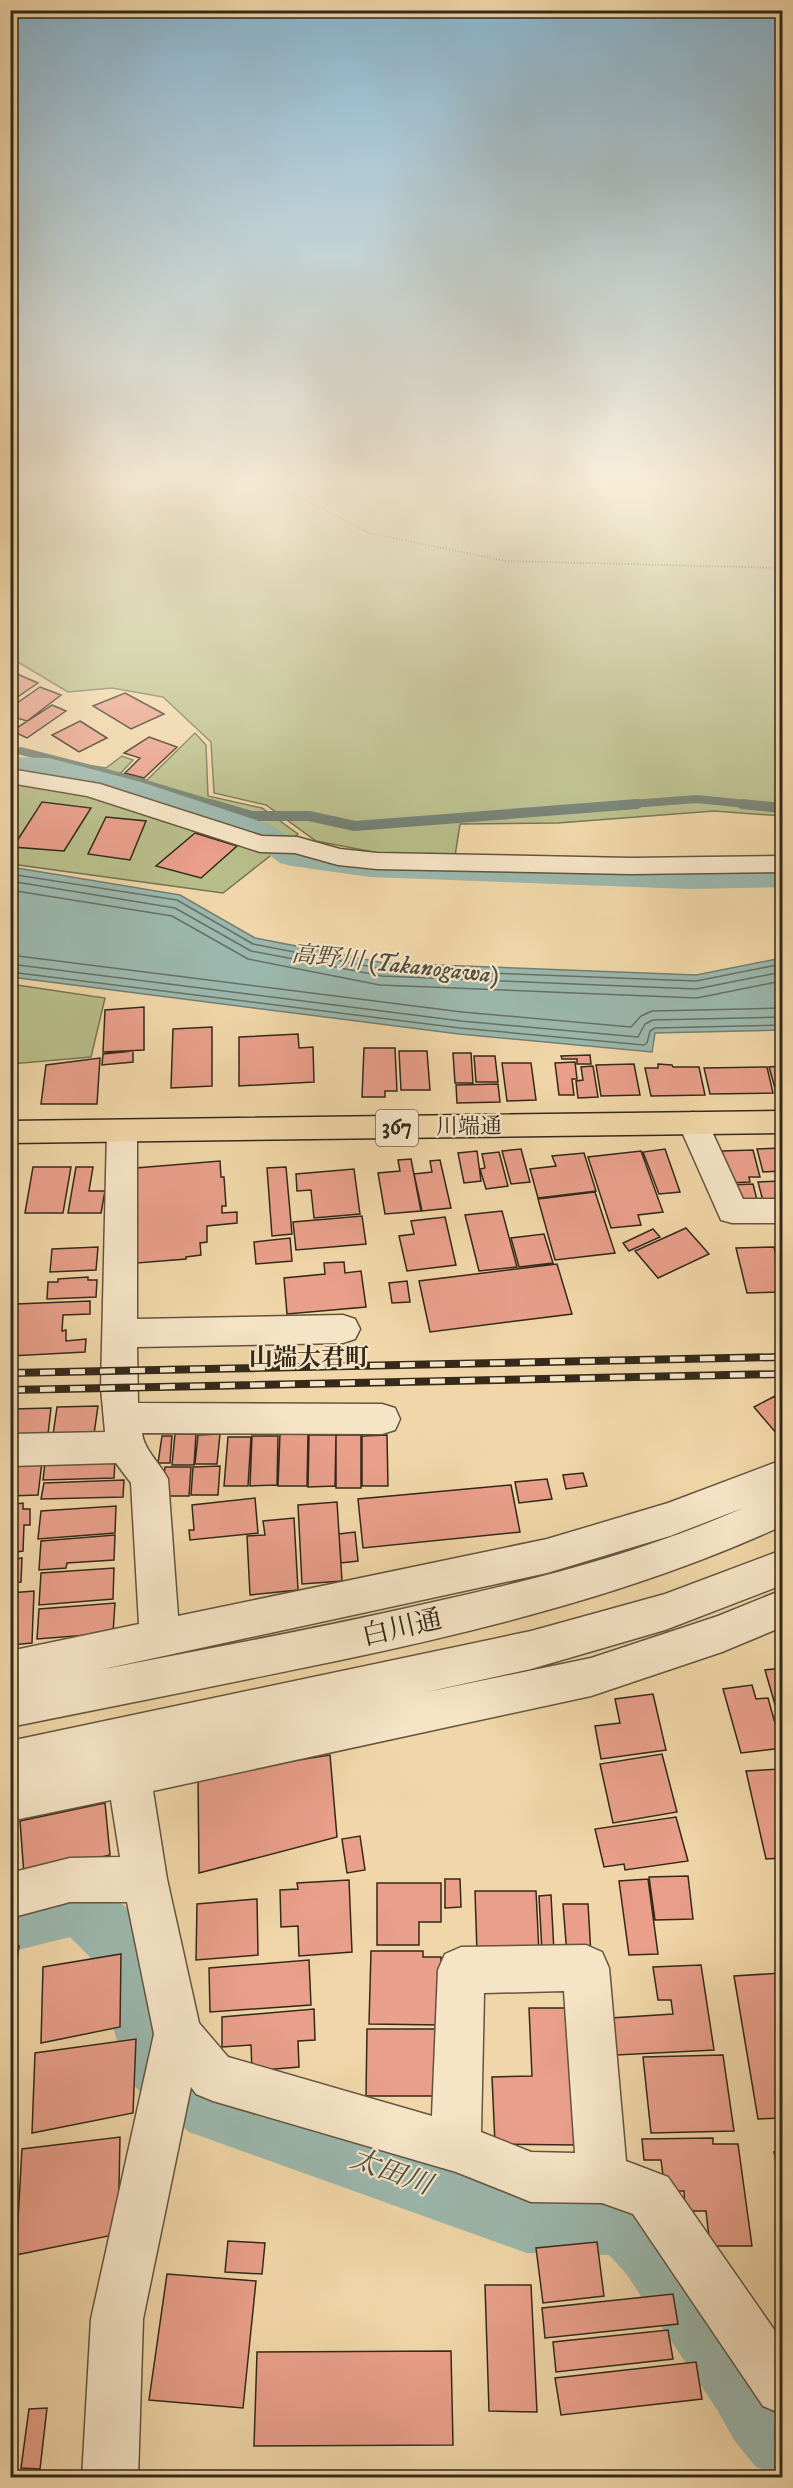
<svg xmlns="http://www.w3.org/2000/svg" width="793" height="2488" font-family="'IM FELL DW Pica','Noto Serif JP',serif">
  <style>
    .green { fill: #b8be89; stroke: #767452; stroke-width: 1.5 }
    .water { fill: #9bb8ae; stroke: #727f73; stroke-width: 1.5 }
    .lines { fill: none; stroke-linecap: round; stroke-linejoin: round }
    .shore { stroke: #687064; stroke-width: 1.5 }
    .stream-far1 { stroke: #727f73; stroke-width: 8 }
    .stream { stroke: #727f73; stroke-width: 10 }
    .canal { fill: #9bb8ae; fill-rule: evenodd }
    .building { fill: #e99f8a; stroke: #34291a; stroke-width: 1.5 }
    .minor-casing { stroke: #63543e; stroke-width: 3 }
    .highway-casing { stroke: #34291a; stroke-width: 3 }
    .path { stroke: #34291a; stroke-width: 2; stroke-dasharray: 1 2; stroke-linecap: butt }
    .minor { fill: #f5e4c6; fill-rule: evenodd }
    .highway { fill: #f0d6a8; fill-rule: evenodd }
    .rail-casing { stroke: #34291a; stroke-width: 8 }
    .rail { stroke: #f5e4c6; stroke-width: 5; stroke-dasharray: 15; stroke-linecap: butt }
    .labels { text-anchor: middle; dominant-baseline: central; stroke-width: 4.5; stroke-linejoin: round; paint-order: stroke }
    .shield { fill: #f5e4c6; stroke: #6e614e; stroke-width: 1.5 }
    .shield-label { font-size: 21px; font-weight: bold; fill: #34291a }
    .street-label { font-size: 22px; fill: #34291a; stroke: #f5e4c6 }
    .water-label { font-size: 24px; font-style: italic; fill: #4e4d3f; stroke: #f5e4c6 }
    .neighbourhood-label { font-size: 24px; font-weight: bold; fill: #34291a; stroke: #f5e4c6 }
    .near-street-label { font-size: 27px; fill: #34291a; stroke: #f5e4c6 }
    .near-water-label { font-size: 28px; font-style: italic; fill: #4e4d3f; stroke: #f5e4c6 }
  </style>
  <rect width="100%" height="100%" fill="#f0d6a8"/>
  <filter id="stains"><feTurbulence type="fractalNoise" baseFrequency=".00333" numOctaves="4"/><feColorMatrix values="0 0 0 0 .2 0 0 0 0 .09 0 0 0 0 .02 0 0 0 .5 -.17"/></filter>
  <radialGradient id="worn" r=".72"><stop offset=".6" stop-color="#630" stop-opacity="0"/><stop offset="1" stop-color="#630" stop-opacity=".3"/></radialGradient>
  <path class="green" d="M11 483H782V816L714 811 558 823 460 824 455 856 389 855 316 841 266 805 214 793 211 742 163 697 112 688 68 692 11 658Z
    M195 733 206 745 208 796 262 808 298 834 223 893 11 864 10 788 34 757 106 768 122 756 133 760 120 774 147 780Z
    M10 984 105 998 91 1057 11 1064Z"/>
  <path class="water" d="M11 867 180 895 255 938 384 963 696 975 782 958V1030L655 1033 652 1052 459 1034 11 977Z"/>
  <g class="lines">
    <path class="shore" d="M10 874 177 900 253 944 383 969 696 981 782 964
      M10 881 175 908 251 951 382 976 696 989 782 972
      M10 890 172 916 248 959 380 985 697 998 782 981
      M10 955 462 1012 631 1027 641 1016 652 1011 782 1008
      M10 964 461 1021 638 1037 645 1024 653 1020 782 1017
      M10 972 460 1028 644 1045 647 1043 650 1031 655 1028 782 1025"/>
    <path class="stream-far1" d="M21 751 126 778 216 805
      M618 805 697 799 756 805"/>
    <path class="stream" d="M211 804 252 816H309L355 826 637 804
      M742 804 782 808"/>
    <path class="canal" d="M10 757 49 758 141 782 274 826 302 847 370 857 690 867 782 866V887L690 889 370 877 292 866 280 863 250 840 117 796 48 778 10 777Z
      M80 1876 101 1885 133 1914 151 1954 181 2044 231 2084 527 2187 623 2189 647 2198 673 2224 768 2361 782 2387V2477L756 2467 734 2440 718 2411 625 2272 609 2255 527 2253 189 2132 134 2086 124 2064 93 1960 70 1937 10 1952V1892L60 1878Z"/>
  </g>
  <path class="building" d="M10 671 38 683 10 702Z
    M40 687 61 695 27 721 10 716V708Z
    M125 693 164 714 131 729 93 706Z
    M52 705 66 711 27 738 12 731Z
    M80 721 107 738 79 752 52 735Z
    M149 737 177 747 144 778 125 773 140 758 124 753Z
    M42 802 91 808 64 851 13 847Z
    M106 817 146 821 130 860 88 854Z
    M195 833 237 846 201 878 156 866Z
    M144 1007V1050L103 1052 105 1010Z
    M212 1027V1086L171 1088 173 1029Z
    M298 1034 299 1048 313 1047 314 1082 239 1086V1037Z
    M364 1048H395L397 1091H385V1097H362Z
    M133 1051V1062L102 1065 103 1054Z
    M399 1051H427L430 1090H401Z
    M453 1053H471L473 1083H455Z
    M590 1055 591 1064H577V1059H562L561 1056Z
    M474 1056H495L498 1082H476Z
    M100 1058 97 1104H41L46 1065Z
    M575 1062 577 1079H572L574 1095H559L555 1063Z
    M502 1063H531L536 1100 507 1101Z
    M634 1064 640 1095 601 1096 596 1065Z
    M658 1064 672 1065 673 1067H699L705 1095 651 1096 645 1068H658Z
    M593 1066 598 1097 578 1098 576 1081 583 1080 581 1067Z
    M782 1066V1092H776L769 1067Z
    M767 1067 773 1093 710 1094 704 1068Z
    M498 1084 500 1102 457 1103 456 1085Z
    M782 1148V1171L763 1172 757 1149Z
    M521 1149 530 1182 511 1184 502 1151Z
    M665 1149 680 1192 659 1194 643 1152Z
    M753 1150 760 1177H749L750 1182 729 1183 722 1151Z
    M477 1151 481 1181 464 1183 458 1153Z
    M641 1151 663 1212 638 1215 641 1225 611 1228 588 1157Z
    M499 1152 508 1186 486 1189 480 1169 485 1168 482 1154Z
    M584 1153 596 1191 538 1198 530 1169 556 1166 552 1156Z
    M411 1159 421 1211 385 1214 378 1173 400 1171 398 1160Z
    M440 1160 451 1208 422 1211 414 1174 432 1172 430 1161Z
    M220 1161 221 1177H224L226 1206H222V1213L237 1212V1223L207 1226V1242L200 1243 201 1255 186 1257V1259L137 1263 136 1168Z
    M33 1167H71L63 1213H25Z
    M76 1167H93L89 1191H105L101 1213H68Z
    M286 1167 292 1234 272 1236 267 1168Z
    M354 1169 360 1214 314 1218 311 1190 297 1191 296 1174Z
    M782 1181V1200L763 1201 758 1182Z
    M753 1184 757 1200 735 1201 731 1185Z
    M595 1192 615 1253 555 1260 538 1199Z
    M502 1211 517 1267 479 1271 465 1215Z
    M362 1216 366 1244 296 1250 293 1222Z
    M445 1217 456 1265 407 1271 399 1236 414 1234 411 1221Z
    M686 1228 709 1254 658 1278 635 1251Z
    M653 1229 660 1237 629 1251 623 1243Z
    M544 1234 553 1263 519 1267 511 1238Z
    M290 1238 292 1261 256 1264 254 1242Z
    M98 1247 96 1270 50 1272 52 1249Z
    M774 1247 782 1280V1292L747 1293 736 1248Z
    M344 1262 345 1273 361 1271 366 1307 287 1314 284 1278 325 1274 324 1263Z
    M557 1264 572 1314 430 1332 419 1281Z
    M88 1277V1280H97L96 1297 47 1299 48 1282H58V1279Z
    M407 1281 410 1302 392 1303 389 1283Z
    M90 1301V1314L63 1315 62 1331 66 1330V1341L86 1339 85 1352 10 1356 16 1304Z
    M775 1396 782 1405V1440L754 1407Z
    M98 1406 94 1434 53 1435 57 1407Z
    M51 1408 48 1434 10 1436 13 1409Z
    M175 1434H196L194 1465H172Z
    M220 1434 217 1464H195L198 1435Z
    M280 1434H308L307 1486H278Z
    M309 1435H336L335 1486 308 1487Z
    M336 1435H361V1488H336Z
    M387 1435 388 1486H362V1436Z
    M162 1436H172L170 1463H158Z
    M252 1436H278L277 1485 250 1486Z
    M228 1437H251L248 1486H224Z
    M115 1460 114 1478 43 1480 45 1462Z
    M10 1462H42L38 1495 10 1496Z
    M220 1466 218 1495H191L193 1467Z
    M165 1467H191L189 1496H161Z
    M583 1473 587 1486 566 1489 563 1475Z
    M547 1479 552 1499 519 1503 515 1482Z
    M124 1480 123 1497 41 1499 44 1483Z
    M511 1485 520 1532 363 1548 358 1499Z
    M255 1498 258 1533 190 1540 189 1530H194L192 1505Z
    M337 1502 342 1581 302 1584 298 1505Z
    M23 1503V1509H30V1525H24L23 1551 10 1553V1505Z
    M116 1506 115 1533 38 1539 41 1511Z
    M294 1518 298 1590 250 1595 247 1536 265 1535 263 1521Z
    M355 1532 358 1561 341 1563 339 1534Z
    M115 1535 114 1560 67 1563 66 1568 39 1570 41 1541Z
    M22 1558 21 1582 10 1583V1560Z
    M114 1568 113 1599 39 1605 41 1573Z
    M34 1591 32 1643 10 1645V1593Z
    M115 1603 113 1633 37 1639 39 1609Z
    M782 1668V1729L765 1670Z
    M752 1685 756 1699 768 1698 782 1748 741 1753 723 1689Z
    M653 1694 666 1750 601 1759 595 1726 620 1723 615 1699Z
    M662 1754 677 1812 613 1823 600 1764Z
    M330 1755 337 1837 199 1873 198 1776Z
    M782 1769V1858L766 1859 746 1771Z
    M105 1803 110 1855 24 1875 20 1821Z
    M676 1817 688 1861 625 1870 624 1864 604 1867 595 1829Z
    M360 1836 365 1870 347 1873 342 1839Z
    M688 1876 693 1919 655 1920 649 1877Z
    M445 1879H460L461 1907 445 1908Z
    M648 1879 658 1954 629 1955 619 1881Z
    M349 1880 352 1952 299 1956 298 1926 281 1927 280 1890 298 1889 297 1883Z
    M377 1883H441V1922H419V1945H377Z
    M475 1891H536L539 1953H477Z
    M551 1895 554 1952H542L539 1896Z
    M257 1899 258 1955 196 1960 197 1904Z
    M563 1904H588L591 1955H567Z
    M10 1946H19L13 1988H10Z
    M371 1951H423V1957H441L442 2025 369 2024Z
    M121 1954 120 2027 41 2043 43 1967Z
    M309 1960 311 2005 210 2012 209 1968Z
    M701 1965 714 2050 616 2055 611 2018 673 2014 671 2000H658L653 1967Z
    M782 1973V2118L758 2119 734 1976Z
    M529 2008H568L577 2145 495 2144 492 2077 532 2076Z
    M314 2009 315 2040 298 2041 299 2067 252 2071 251 2045 222 2047V2017Z
    M367 2029H441L442 2096H366Z
    M136 2039 133 2113 32 2133 35 2053Z
    M723 2055 734 2131 651 2133 643 2057Z
    M120 2137 118 2234 16 2255 22 2149Z
    M713 2138V2144H738L752 2246H710L706 2211H685L684 2191H665L661 2160H644L642 2139Z
    M782 2151V2192L774 2152Z
    M228 2241 265 2243 262 2274 225 2272Z
    M597 2242 604 2296 543 2303 536 2248Z
    M167 2274 256 2281 243 2408 149 2400Z
    M485 2285H531L537 2412 489 2411Z
    M673 2294 678 2324 545 2338 542 2308Z
    M668 2330 673 2359 556 2372 553 2342Z
    M451 2351 453 2445 254 2446 257 2352Z
    M696 2362 702 2399 561 2415 555 2378Z
    M47 2408 40 2469 21 2468 29 2409Z"/>
  <g class="lines">
    <g class="minor-casing">
      <path id="minor" d="M10 769 100 784 262 836 297 837 340 849 377 853 631 858 782 856V872L631 874 377 869 338 865 295 853 260 852 87 796 10 783Z
        M693 1112 704 1115 708 1123 743 1199H782V1223H732L721 1220 678 1123 682 1115Z
        M122 1120 133 1123 137 1131V1319L343 1315 355 1319 360 1329 355 1339 343 1343 137 1347 138 1403 382 1404 395 1408 400 1419 395 1430 382 1434 142 1433C144 1450 160 1463 168 1479L178 1616 547 1539 668 1503 782 1460V1526C640 1591 488 1629 336 1661 227 1684 119 1705 10 1727V1651L139 1624 131 1483 116 1463 10 1466V1434L105 1432 101 1388 107 1131 111 1123ZM743 1508C646 1551 542 1578 438 1601 326 1627 212 1648 99 1670L547 1573 670 1536Z
        M782 1550V1585L665 1630 531 1669 422 1693 591 1658 718 1616 782 1590V1627L722 1652 591 1696 153 1791 167 1879 199 2023 228 2057 432 2116 438 1970 445 1954 461 1947 586 1945 602 1952 609 1968 626 2161 668 2177 782 2341V2414L763 2406 633 2214 602 2203 531 2202 456 2172 213 2101 196 2094 191 2087 143 2319 138 2478H82L91 2319 154 2034 127 1902H70L10 1918V1873L70 1858 120 1857 111 1800 10 1821V1741L531 1631 665 1594ZM564 1991 575 2153 531 2152 481 2132 484 1993Z"/>
    </g>
    <g class="highway-casing">
      <path id="highway" d="M782 1111V1133L10 1143V1121Z"/>
    </g>
    <path class="path" d="M274 483 369 533 506 561 782 568"/>
    <use href="#minor" class="minor"/>
    <use href="#highway" class="highway"/>
    <g class="rail-casing">
      <path id="rail" d="M10 1373 782 1357
        M10 1390 782 1374"/>
    </g>
    <use href="#rail" class="rail"/>
  </g>
  <linearGradient id="sky" x2="0" y2="1"><stop stop-color="#89b6d1"/><stop offset="0.58" stop-color="#f8edd8"/><stop offset="1" stop-color="#f8edd8" stop-opacity="0"/></linearGradient>
  <rect width="793" height="831" fill="url(#sky)"/>
  <g class="labels">
    <rect class="shield" x="376" y="1110" width="42" height="36" rx="4.5"/>
    <g class="shield-label">
      <text x="397" y="1128">367</text>
    </g>
    <g class="street-label">
      <text transform="translate(469 1127) rotate(-1)">川端通</text>
    </g>
    <g class="water-label">
      <text transform="translate(395 965) rotate(6)">高野川 (Takanogawa)</text>
    </g>
    <g class="neighbourhood-label">
      <text x="309" y="1358">山端大君町</text>
    </g>
    <g class="near-street-label">
      <text transform="translate(402 1628) rotate(-13)">白川通</text>
    </g>
    <g class="near-water-label">
      <text transform="translate(391 2172) rotate(20)">太田川</text>
    </g>
  </g>
  <rect width="793" height="2488" fill="none" stroke="#f0d6a8" stroke-width="36"/>
  <rect x="12" y="12" width="769" height="2464" fill="none" stroke="#34291a" stroke-width="3"/>
  <rect x="18" y="18" width="757" height="2452" fill="none" stroke="#34291a" stroke-width="1.5"/>
  <rect width="100%" height="100%" filter="url(#stains)"/>
  <rect width="100%" height="100%" fill="url(#worn)"/>
</svg>
